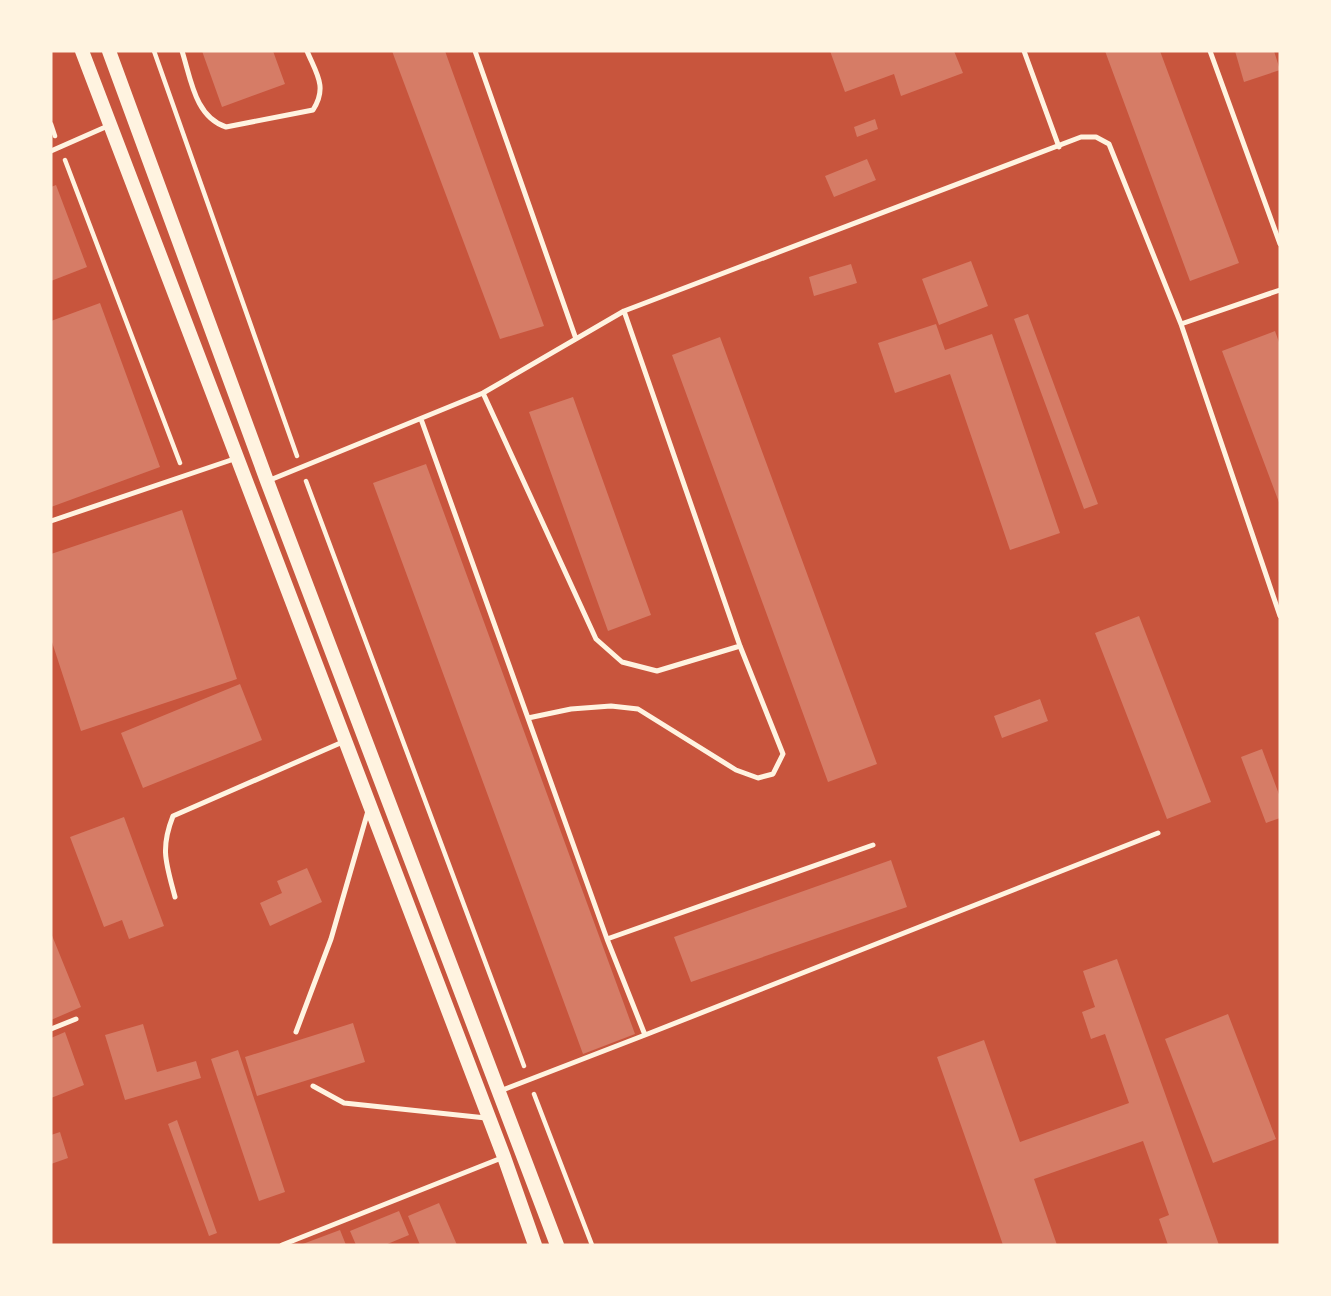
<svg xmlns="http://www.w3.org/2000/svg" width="1331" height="1296" font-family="'Roboto Condensed',sans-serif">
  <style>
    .building { fill: #d67c66 }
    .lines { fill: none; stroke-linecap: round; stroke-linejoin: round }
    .path { stroke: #fff3e0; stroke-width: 4.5 }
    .service { stroke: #fff3e0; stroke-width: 5 }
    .secondary { stroke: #fff3e0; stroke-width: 14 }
  </style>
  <rect width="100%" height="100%" fill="#c8553d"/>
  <path class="building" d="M202 51H273L285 84 222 107Z
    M392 51H445L544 326 500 339Z
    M830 51H954L963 73 901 96 894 74 845 92Z
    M1105 51H1160L1239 263 1190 281Z
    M1235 51H1274L1280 70 1244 82Z
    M875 119 878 129 857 137 854 127Z
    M867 159 876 180 834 197 825 176Z
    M56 185 87 267 51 281V187Z
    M971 261 988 306 939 325 922 279Z
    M851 264 857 283 814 296 809 277Z
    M100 303 160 467 51 507V321Z
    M1028 314 1098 504 1084 509 1014 319Z
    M936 324 945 350 992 334 1060 533 1010 550 950 374 895 393 878 343Z
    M1275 331 1280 345V505L1222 351Z
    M720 337 877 764 828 782 672 355Z
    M573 397 651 615 608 631 529 412Z
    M426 464 635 1034 583 1054 373 483Z
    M182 510 237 679 81 731 51 639V554Z
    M1139 616 1211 802 1167 819 1095 633Z
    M240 684 262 740 143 788 121 733Z
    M1040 699 1048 721 1002 738 994 716Z
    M1262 749 1280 797V818L1266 823 1241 757Z
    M124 817 164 926 129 939 122 920 104 927 70 837Z
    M891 860 907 907 691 982 674 937Z
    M307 868 322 902 270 926 260 903 282 893 277 881Z
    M51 933 81 1007 51 1020Z
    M1117 959 1219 1245H1168L1159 1219 1169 1215 1143 1141 1034 1179 1057 1245H1003L937 1057 984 1040 1020 1142 1129 1103 1105 1034 1091 1039 1082 1012 1095 1007 1083 971Z
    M1228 1014 1276 1139 1213 1163 1165 1039Z
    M353 1023 365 1062 257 1096 245 1057Z
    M143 1024 157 1072 196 1061 201 1078 125 1100 105 1035Z
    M65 1032 84 1085 51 1098V1038Z
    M238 1050 285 1192 259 1201 211 1059Z
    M177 1120 217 1233 209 1236 168 1124Z
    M60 1132 68 1158 51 1164V1135Z
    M439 1203 457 1245H420L408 1216Z
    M399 1211 409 1235 385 1245H356L350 1231Z
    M340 1230 346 1245H300Z"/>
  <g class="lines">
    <path class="path" d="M154 51 297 456
      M51 124 55 136
      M65 160 180 463
      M306 481 524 1066
      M534 1094 592 1245"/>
    <path class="service" d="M182 51C191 79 195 117 226 127L313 110C328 87 316 73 307 51
      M475 51 576 339
      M1024 51 1059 147
      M1210 51 1280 244
      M51 151 110 125
      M1181 324 1280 290
      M483 393 596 639 622 662 657 671 740 646
      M421 419 607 939 645 1035 500 1091
      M270 480 483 393 624 311 1081 137H1096L1109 144 1181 324 1280 616
      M51 521 237 458
      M528 718 571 709 611 706 638 709 736 770 758 778 773 774 783 754 740 646 624 311
      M175 897C166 863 160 849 173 816L345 741
      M607 939 873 845
      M51 1029 76 1019
      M296 1032 331 939 368 811
      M645 1035 1158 833
      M313 1086 344 1103 486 1118
      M282 1245 504 1157"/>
    <path class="secondary" d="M82 51 504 1157 535 1245
      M109 51 267 481 557 1245"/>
  </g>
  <rect width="1331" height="1296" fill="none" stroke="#fff3e0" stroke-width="105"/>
</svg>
